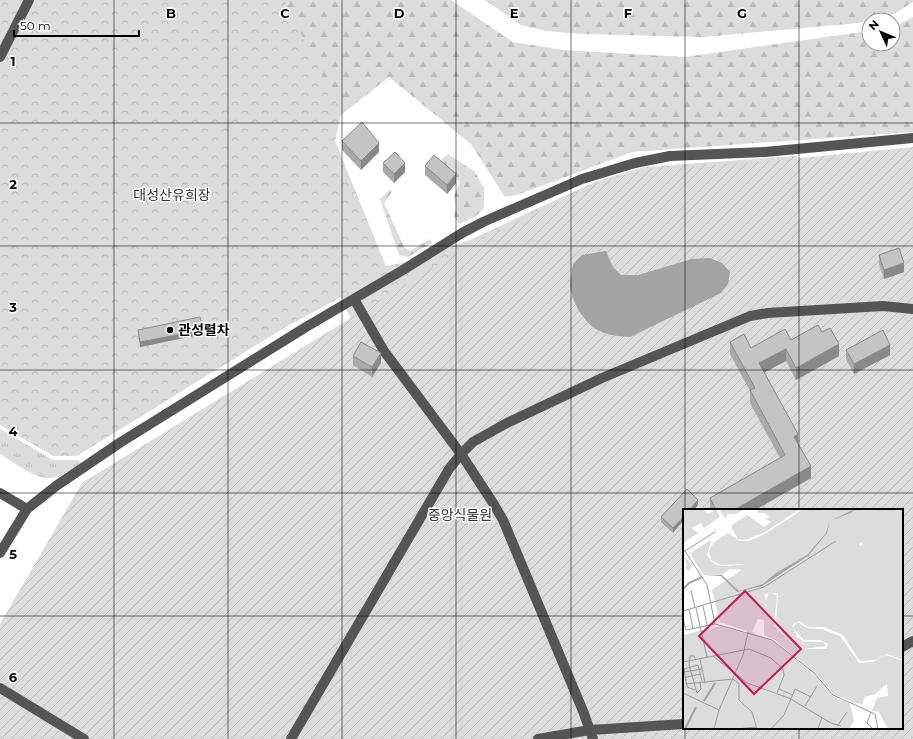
<svg xmlns="http://www.w3.org/2000/svg" width="913" height="739" font-family="Montserrat,'Noto Sans KR',sans-serif">
  <style>
    .grass { fill: url(#grass-tufts) }
    .forest { fill: url(#forest-firs) }
    .park { fill: url(#park-crowns) }
    .garden { fill: url(#garden-furrows); fill-rule: evenodd }
    .water { fill: #a3a3a3 }
    .lines { fill: none; stroke-linecap: round; stroke-linejoin: round }
    .minor { stroke: #555; stroke-width: 10 }
    .wall { fill: #a9a9a9 }
    .shaded-wall { fill: #898989 }
    .building { fill: #c4c4c4; stroke: #898989 }
    .grid { fill: none; stroke: #000; stroke-width: 1; stroke-opacity: 0.55 }
    .poi-dot { fill: #000; stroke: #fff; stroke-width: 1.5 }
    .labels { text-anchor: middle; dominant-baseline: central; stroke-width: 3; stroke-linejoin: round; paint-order: stroke }
    .park-label { font-size: 14px; fill: #333; stroke: #fff }
    .poi-label { font-size: 14px; font-weight: bold; fill: #000; stroke: #fff; text-anchor: start }
    .inset-river { fill: none; stroke: #a3a3a3; stroke-width: 2 }
    .inset-road { fill: none; stroke: #999; stroke-width: 1 }
    .view { fill: #c2185b; fill-opacity: 0.15; stroke: #c2185b; stroke-width: 2 }
    .inset-edge { fill: none; stroke: #000; stroke-width: 2 }
    .grid-label { font-size: 13px; text-anchor: middle; font-weight: bold; fill: #000; stroke: #fff; stroke-width: 3; stroke-linejoin: round; paint-order: stroke }
  </style>
  <defs>
    <pattern id="grass-tufts" width="24" height="20" patternUnits="userSpaceOnUse"><rect width="24" height="20" fill="#dcdcdc"/><path d="M3 7l-1-3M5 7V3M7 7l1-3M15 17l-1-3M17 17v-4M19 17l1-3" fill="none" stroke="#bbb"/></pattern>
    <pattern id="forest-firs" width="22" height="20" patternUnits="userSpaceOnUse"><rect width="22" height="20" fill="#dcdcdc"/><path d="M5 1l3.5 6h-7zM16 11l3.5 6h-7z" fill="#bbb"/></pattern>
    <pattern id="park-crowns" width="20" height="18" patternUnits="userSpaceOnUse"><rect width="20" height="18" fill="#dcdcdc"/><path d="M2 6a3 3 0 1 1 6 0M12 15a3 3 0 1 1 6 0" fill="none" stroke="#bbb"/></pattern>
    <pattern id="garden-furrows" width="10" height="10" patternUnits="userSpaceOnUse"><rect width="10" height="10" fill="#dcdcdc"/><path d="M-1 1l2-2M0 10L10 0M9 11l2-2" fill="none" stroke="#bbb"/></pattern>
  </defs>
  <rect width="100%" height="100%" fill="#fff"/>
  <path class="grass" d="M0 429 53 460H78L81 463C71 469 61 478 50 478 36 480 12 461 0 454Z"/>
  <path class="forest" d="M282 0H451L513 42 563 50 684 57 869 31V44H893V27L913 17V132L632 152 520 194 505 197 471 144 389 77 336 119Z
    M485 0H913V2L894 14 858 23 704 37 582 34 546 31 521 25Z
    M448 154 475 172 484 188V208L475 217 459 224 454 216 456 208 454 196 460 182 438 162Z
    M390 189 392 192 384 203 404 247 410 251 430 239 432 243 408 257 399 255 380 199Z"/>
  <path class="park" d="M0 0H284L341 114 335 141 386 266 407 262 470 240 597 181 645 167 796 156 826 244 352 321 341 297 284 328 77 456H53L0 425Z"/>
  <path class="garden" d="M913 147V739H0V624L82 483 473 243 597 183 645 169 770 161ZM684 510H902V728H684Z"/>
  <path class="water" d="M606 251 613 267 621 275H638L692 259 710 258 722 263 730 272 728 284 721 293 630 337C620 336 609 336 600 331 585 325 571 301 570 285 570 278 572 270 573 264L582 255Z"/>
  <g class="lines">
    <path class="minor" d="M0 57 29 0
      M354 299 384 351 461 454 493 503 503 520 583 711 593 739
      M0 493 27 509
      M0 553 27 509 56 486 121 442 306 327 403 270 462 233 483 222 582 179 635 163 670 156 765 152 913 138
      M902 647 913 641
      M0 688 84 739
      M291 739 449 469 461 454 473 442 505 424 602 378 750 316 768 313 883 306 913 309
      M538 739 590 730 684 724"/>
  </g>
  <path class="wall" d="M342 141 379 152 361 170 342 150Z
    M383 163 405 172 394 183 383 172Z
    M425 166 456 183 447 194 425 175Z
    M879 255 904 272 884 279 879 264Z
    M138 330 203 334 140 347 138 334Z
    M822 332 839 356 796 380 786 361 765 372 798 444 811 478 755 510H710V498L780 458 750 403V391L730 354V342L751 348 791 340Z
    M846 350 890 355 854 374 846 359Z
    M353 356 381 363 372 377 353 365Z
    M698 505 694 510H684L673 533 661 522V517Z"/>
  <path class="shaded-wall" d="M379 143V152L361 170V161Z
    M405 163V172L394 183V174Z
    M456 174V183L447 194V185Z
    M904 263V272L884 279V270Z
    M203 330V334L140 347V342Z
    M839 344V356L796 380V368Z
    M890 345V355L854 374V364Z
    M786 349V361L759 375V363Z
    M381 353V363L372 377V367Z
    M798 434V446L794 437Z
    M811 466V478L755 510H734Z
    M698 500V505L694 510H689Z
    M684 516V520L673 533V528Z"/>
  <path class="building" d="M362 122 379 143 361 161 342 141Z
    M395 152 405 163 394 174 383 163Z
    M434 155 456 174 447 185 425 166Z
    M899 248 904 263 884 270 879 255Z
    M200 317 203 330 140 342 138 330Z
    M818 325 822 332 830 328 839 344 796 368 786 349 759 363 798 434 794 437 811 466 734 510H716L710 498 785 455 750 390 755 388 730 342 744 334 751 348 785 329 791 340Z
    M883 330 890 345 854 364 846 350Z
    M361 342 381 353 372 367 353 356Z
    M687 489 698 500 689 510H684V516L673 528 661 517Z"/>
  <path class="grid" d="M114 0V739M228 0V739M342 0V739M456 0V739M571 0V739M685 0V510M799 0V510M0 123H913M0 246H913M0 370H913M0 493H913M0 616H684M902 616H913M685 728V739M799 728V739"/>
  <circle class="poi-dot" cx="170" cy="330" r="4"/>
  <g class="labels">
    <g class="park-label">
      <text x="172" y="195">대성산유희장</text>
      <text x="460" y="515">중앙식물원</text>
    </g>
    <g class="poi-label">
      <text x="178" y="330">관성렬차</text>
    </g>
  </g>
  <g transform="translate(683 509)">
    <rect width="220" height="220" fill="#fff"/>
    <path d="M0 0H19L25 5 33 0 37 8 21 19 18 14 9 19 15 24 10 27 0 21ZM36 0H61L53 5H44L43 10ZM74 0H117L82 23 62 31 55 30 48 17 64 6 81 18 88 13 83 10 86 8 82 4H75ZM121 0H155L113 36 59 61 47 60 39 66H21L10 50 8 44 28 31 24 46 29 53 34 56 44 57 64 55 38 56 28 51 26 42 31 33 45 24 57 32H66L82 25ZM218 4H220V151L204 145 192 151 177 152 160 126 141 118H125L116 112 109 116 114 128 121 133H140L143 137 121 140 113 138 93 116 95 84 81 85 78 82 119 58 175 34 178 37 180 31ZM0 46 9 56 6 62 2 59 4 56ZM86 84 94 86 91 117 115 140H143L145 135 137 131H121L110 119 114 113 124 119 138 120 157 127 176 154 190 153 203 146 220 152V220H205L196 203 189 202 194 189 205 187 204 175 192 185 182 188 179 196 152 186 136 168 92 131 81 126V111L75 110Z" fill="#dcdcdc"/>
    <path d="M154 0H220V4L193 25 154 48 130 57 125 56 118 59 80 81 83 92 69 123 87 131 101 142 97 149 64 124V122L37 113 29 81 63 58 114 34V29L120 23 131 20ZM0 14 11 26 0 35Z" fill="#dcdcdc"/>
    <path d="M37 117 91 133 134 168 150 187 167 195 171 212 166 220H0V126Z" fill="#dcdcdc"/>
    <path d="M172 0 168 4 147 12 144 24 125 47 79 77 54 83 38 67H21L39 66 56 82 80 75 93 64 124 46 143 24 147 12Z" fill="#a3a3a3"/>
    <path class="inset-river" d="M0 80 6 74 19 68M21 192 32 174M2 220 13 198"/>
    <path class="inset-road" d="M2 42 24 76 32 115M0 43 32 23M8 81 12 99M20 97 24 116M13 99 24 148M6 100 10 120M0 102 81 78 153 32M0 110 3 121 32 115 89 131 131 164 150 186 192 205 195 220M30 147 64 174 106 189 148 214 158 217M12 150 11 147H7L6 156 14 184 18 180 17 172M17 150 22 174M0 153 66 140 88 149 100 160 101 166 94 184M1 163 19 160M0 169 17 165M50 170 56 175V191L69 203 74 220M3 175 50 170M96 180 110 186M12 181 4 178 1 160 15 156 19 172M0 184 36 201M122 197 134 177M188 203 184 214 190 220M155 216 164 203M31 220 36 201 60 146 65 123M54 220 73 218M88 220 101 206 112 180 128 188M135 220 139 208"/>
    <path class="view" d="M62 82 118 140 71 185 16 127Z"/>
    <rect width="220" height="220" class="inset-edge"/>
  </g>
  <g class="grid-label">
    <text x="171" y="18">B</text>
    <text x="285" y="18">C</text>
    <text x="399" y="18">D</text>
    <text x="514" y="18">E</text>
    <text x="628" y="18">F</text>
    <text x="742" y="18">G</text>
    <text x="13" y="66">1</text>
    <text x="13" y="189">2</text>
    <text x="13" y="312">3</text>
    <text x="13" y="436">4</text>
    <text x="13" y="559">5</text>
    <text x="13" y="682">6</text>
  </g>
  <g transform="translate(881 32) rotate(314)"><circle r="19" fill="#ffffff" stroke="#999999"/>
  <path d="M0-3L7 15L0 10L-7 15Z" fill="#000000"/>
  <text y="-6" font-size="11" font-weight="bold" text-anchor="middle" fill="#000000">N</text>
  </g>
  <path d="M14 30v6h125v-6" fill="none" stroke="#000000" stroke-width="2"/>
  <text x="20" y="30" font-size="12" fill="#000000" stroke="#ffffff" stroke-width="3" paint-order="stroke">50 m</text>
</svg>
